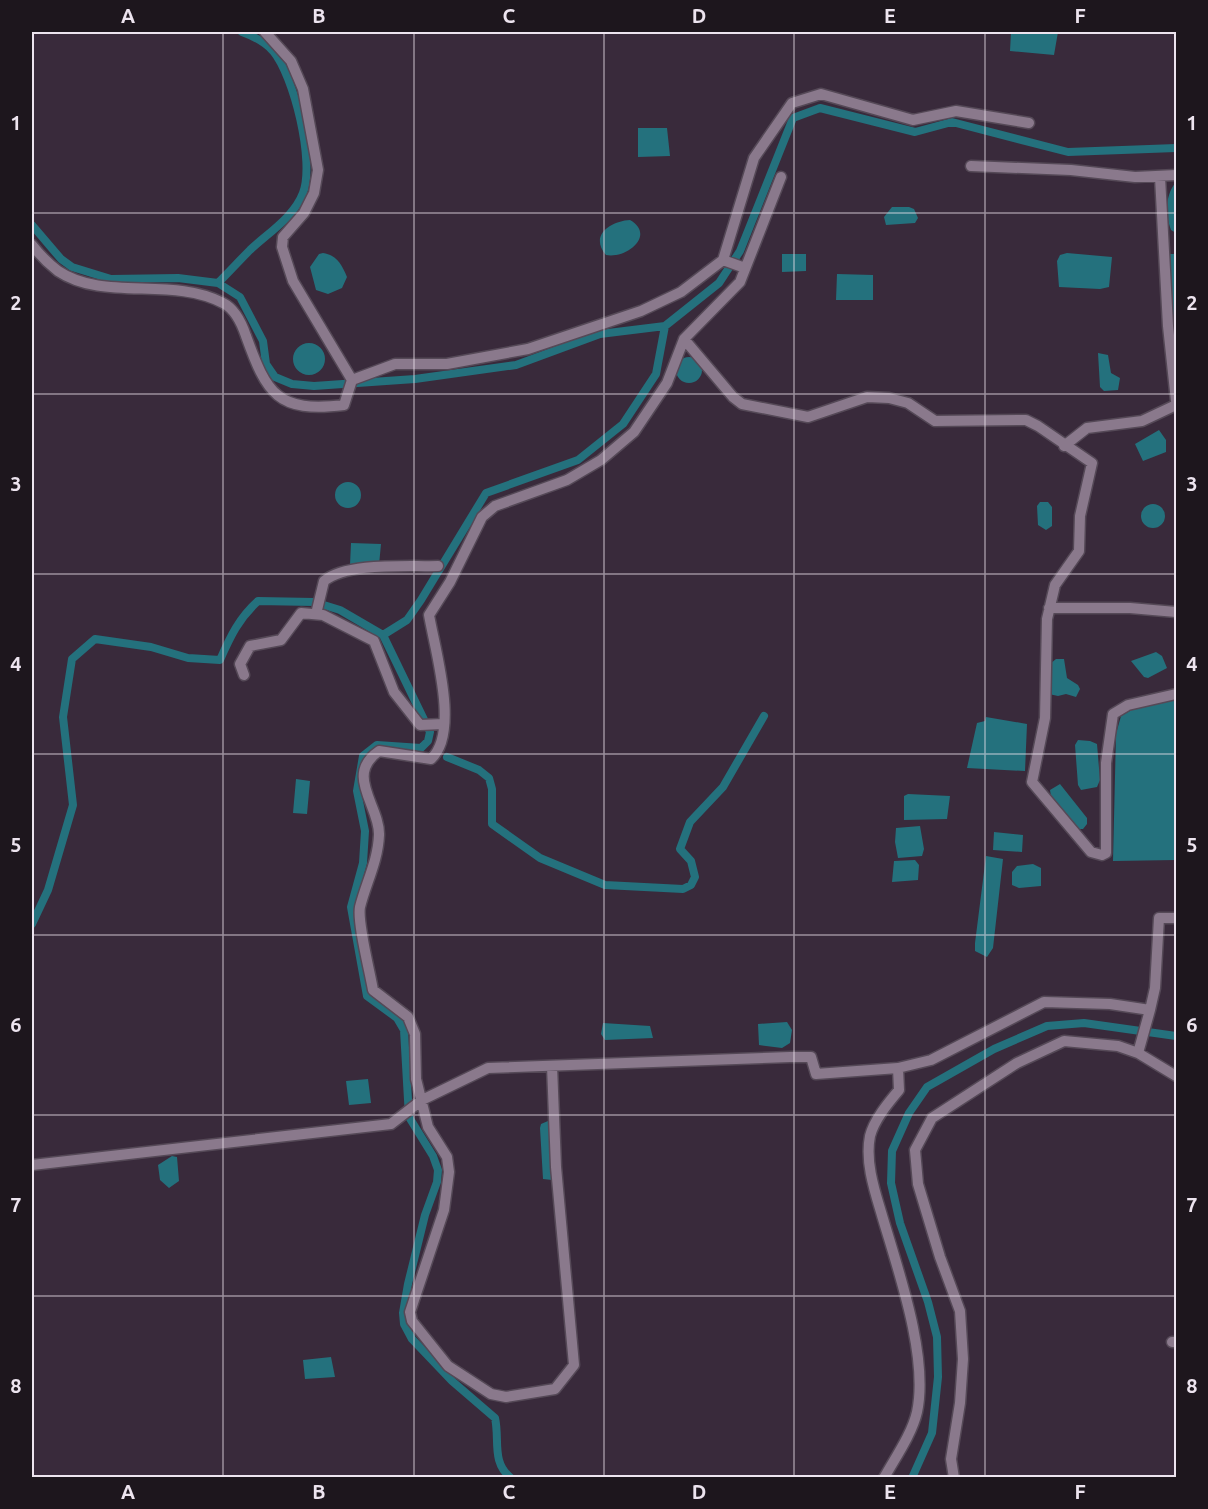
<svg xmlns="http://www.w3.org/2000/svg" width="1208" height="1509" font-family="Ubuntu,sans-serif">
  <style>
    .water { fill: #24717d }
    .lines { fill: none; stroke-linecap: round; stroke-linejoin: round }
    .canal { stroke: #24717d; stroke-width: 8 }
    .minor-casing { stroke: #554957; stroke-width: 13 }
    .minor { stroke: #8a798c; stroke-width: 10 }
    .grid { fill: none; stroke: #ede4ef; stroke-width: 1.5; stroke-opacity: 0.55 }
    .neatline { fill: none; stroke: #ede4ef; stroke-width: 2 }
    .grid-label { font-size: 20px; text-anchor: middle; font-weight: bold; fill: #ede4ef }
  </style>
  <rect width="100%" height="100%" fill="#392a3b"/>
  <path class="water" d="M1011 32H1058L1054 55 1010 51Z
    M638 128H667L670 156 638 157Z
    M1176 182V233L1171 230C1165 215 1165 195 1176 182Z
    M892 207H909L914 209 918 218 915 223 886 225 884 217Z
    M630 220C656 235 627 259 606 255 589 235 611 221 630 220Z
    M323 253C337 255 342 265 347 277L342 288 328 294 316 290 310 267 319 254Z
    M1067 253 1112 257 1109 287 1100 289 1059 287 1057 261 1060 255Z
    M782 254H806V271L782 272Z
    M1169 254H1176V349L1173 346Z
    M837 274 873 275V300H836Z
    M293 359a16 16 0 1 1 32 0a16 16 0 1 1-32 0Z
    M1098 353 1108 355 1111 373 1120 378 1118 390 1104 391 1100 387Z
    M676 370a13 13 0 1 1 26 0a13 13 0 1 1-26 0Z
    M1159 430 1166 440V452L1143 461 1135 444Z
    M335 495a13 13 0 1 1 26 0a13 13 0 1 1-26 0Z
    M1040 502H1048L1052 507V526L1046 530 1038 525 1037 506Z
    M1141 516a12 12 0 1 1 24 0a12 12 0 1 1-24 0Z
    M351 543 381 544 379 565H350Z
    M1156 652 1162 656 1167 668 1148 678 1144 677 1131 661Z
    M1056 659H1064L1067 678 1078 685 1080 689 1076 697 1066 694 1058 696 1049 694 1050 664Z
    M1176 699V860L1113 861 1116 734 1121 716 1135 708Z
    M986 717 1027 724 1025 771 967 768 977 723 985 721Z
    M1078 740 1090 741 1097 744 1100 780 1097 787 1081 790 1078 785 1075 745Z
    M296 779 310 781 307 814 293 813Z
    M1060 784 1087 818V824L1083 829H1079L1051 796 1050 790Z
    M908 794 950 796 947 819 904 820V796Z
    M920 826 924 849 922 856 898 858 895 842 896 828Z
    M994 832 1023 835 1022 852 993 850Z
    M986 856 1003 859 993 948 987 957 975 951V943Z
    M915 860 919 865 918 880 892 882 894 861Z
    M1033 864 1041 868V886L1019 888 1012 885V872L1017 866Z
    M787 1022 792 1030 790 1043 782 1048 759 1045 758 1024Z
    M603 1023 650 1026 653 1038 605 1040 601 1034Z
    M368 1079 371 1103 349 1105 346 1081Z
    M548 1121 550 1122 552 1180 543 1179 540 1128 541 1124Z
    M172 1156 177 1157 179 1181 169 1188 160 1180 158 1165Z
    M331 1357 335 1377 305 1379 303 1360Z"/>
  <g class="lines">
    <path class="canal" d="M32 225 61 259 72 267 111 279 178 278 218 283C229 272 239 261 250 250 268 233 294 217 303 193 315 162 294 76 273 51 265 42 253 36 242 32
      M218 283 240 297 263 341 266 364 275 377 292 384 314 386 415 379 516 365 600 334 665 326 719 283 740 251 793 118 820 108 915 132 952 122 1068 152 1176 148
      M383 635 407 620 421 600 486 493 578 460 623 424 656 374 665 326
      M447 757 479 770 489 778 492 789V824L540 858 605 885 683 889 691 885 695 877 691 861 680 849 690 822 723 787 764 716
      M32 924 48 890 73 805 63 717 72 659 95 639 151 647 188 658 220 660C230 637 239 618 258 601L314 602 340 610 383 635 430 732 428 741 421 748 377 745 363 756 357 791 365 831 363 863 351 907 367 996 397 1018 404 1030 409 1117 433 1156 438 1170 437 1182 425 1215 408 1284 403 1313 404 1324 412 1339 452 1381 495 1418C500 1440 491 1462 511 1478
      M912 1478 932 1433 938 1377 937 1337 928 1302 900 1223 891 1183 892 1151 909 1113 927 1087 994 1049 1047 1026 1084 1023 1176 1036"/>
    <g class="minor-casing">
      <path id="minor" d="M971 166 1071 170 1135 177 1176 175
        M1160 177 1168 326 1176 401
        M32 245C39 254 49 264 58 271 104 302 172 276 223 303 235 309 242 324 246 336 267 394 277 413 344 405L352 380 293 281 282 247 283 237 304 213 314 193 318 170 303 89 291 61 265 32
        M723 260 745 268
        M684 339 733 397 742 404 808 417 867 397 889 398 908 403 935 421 1026 420 1038 426 1092 463 1080 516 1079 551 1055 585 1047 619 1045 718 1032 782 1091 852 1102 855 1106 853V763L1113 714 1128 705 1176 694
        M352 380 395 364H447L528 349 641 311 681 292 723 260 754 158 792 103 821 94 913 120 956 111 1029 123
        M1064 446 1087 428 1142 421 1176 405
        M1049 608H1130L1176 612
        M316 614 324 581C347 562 408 567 438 566
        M244 675 240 664 250 646 281 640 301 613 323 615 374 641 394 692 420 725 443 724
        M1138 1053 1150 1010
        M552 1066 556 1167 574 1365 555 1389 506 1397 491 1394 448 1366 412 1321 410 1312 444 1210 449 1172 447 1157 428 1127 416 1079 415 1034 408 1017 373 990C370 972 357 922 360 907 366 883 378 861 379 835 380 806 344 775 379 751L431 759C460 733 435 650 429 615L450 582 482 517 495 506 567 480 601 460 634 432 667 383 684 339 740 282 781 177
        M32 1165 391 1124 422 1100 488 1068 790 1057H811L816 1074 898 1068
        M1172 1342H1176
        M884 1478C895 1458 912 1434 917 1412 929 1356 897 1267 881 1212 874 1189 865 1161 870 1136 874 1120 888 1103 899 1090L898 1068 931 1060 1044 1002 1110 1004 1150 1010 1155 988 1159 918H1176
        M954 1478 951 1459 960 1403 963 1359 960 1311 940 1257 918 1184 915 1150 932 1118 1017 1063 1064 1041 1118 1046 1138 1053 1176 1076"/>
    </g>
    <use href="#minor" class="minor"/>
  </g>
  <path class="grid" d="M223 32V1478M414 32V1478M604 32V1478M794 32V1478M985 32V1478M32 213H1176M32 394H1176M32 574H1176M32 754H1176M32 935H1176M32 1115H1176M32 1296H1176"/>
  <rect width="1208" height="1509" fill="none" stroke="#1d161d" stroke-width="66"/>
  <rect x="33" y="33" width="1142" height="1443" class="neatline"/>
  <g class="grid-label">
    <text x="128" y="23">A</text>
    <text x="319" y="23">B</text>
    <text x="509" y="23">C</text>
    <text x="699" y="23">D</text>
    <text x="890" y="23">E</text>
    <text x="1080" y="23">F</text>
    <text x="16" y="130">1</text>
    <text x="1192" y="130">1</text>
    <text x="16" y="310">2</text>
    <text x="1192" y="310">2</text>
    <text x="16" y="491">3</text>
    <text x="1192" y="491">3</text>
    <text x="16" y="671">4</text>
    <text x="1192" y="671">4</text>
    <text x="16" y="852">5</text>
    <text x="1192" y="852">5</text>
    <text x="16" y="1032">6</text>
    <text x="1192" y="1032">6</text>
    <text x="16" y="1212">7</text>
    <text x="1192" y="1212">7</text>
    <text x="16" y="1393">8</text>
    <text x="1192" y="1393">8</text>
    <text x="128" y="1499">A</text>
    <text x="319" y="1499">B</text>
    <text x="509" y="1499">C</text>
    <text x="699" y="1499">D</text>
    <text x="890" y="1499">E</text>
    <text x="1080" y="1499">F</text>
  </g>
</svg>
